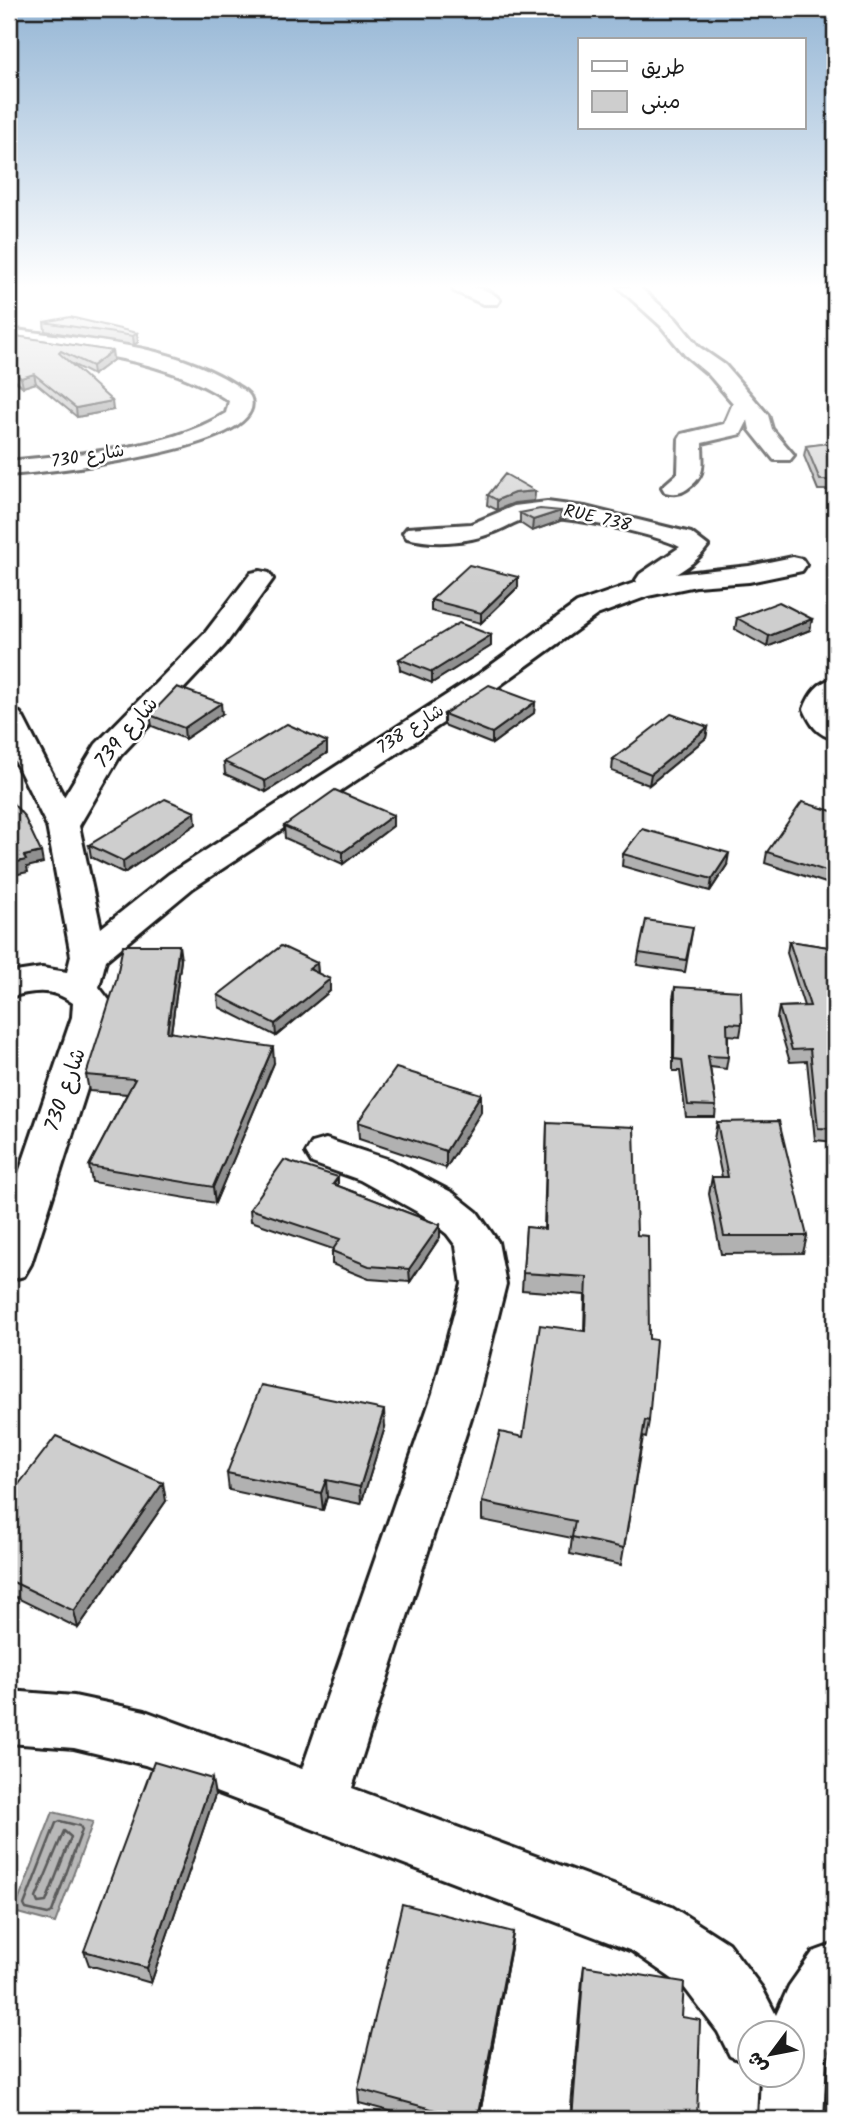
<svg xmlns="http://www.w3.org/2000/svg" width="844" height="2128" font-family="Kalam,'Playpen Sans Arabic',sans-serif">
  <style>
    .water { fill: #b8b8b8; stroke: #7a7a7a; stroke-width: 2 }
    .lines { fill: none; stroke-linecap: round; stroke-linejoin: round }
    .shore { stroke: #5a5a5a; stroke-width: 2.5 }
    .street-casing { stroke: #1c1c1c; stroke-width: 6 }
    .street { fill: #fff; fill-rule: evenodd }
    .wall { fill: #b1b1b1; stroke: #1c1c1c; stroke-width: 2 }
    .shaded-wall { fill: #909090; stroke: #1c1c1c; stroke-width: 2 }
    .building { fill: #cecece; stroke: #1c1c1c; stroke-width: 2 }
    .labels { text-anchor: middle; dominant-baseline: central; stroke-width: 5; stroke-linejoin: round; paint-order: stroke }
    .far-street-label { font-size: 18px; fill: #1c1c1c; stroke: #fff }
    .street-label { font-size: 21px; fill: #1c1c1c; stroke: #fff }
  </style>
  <rect width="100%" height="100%" fill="#fff"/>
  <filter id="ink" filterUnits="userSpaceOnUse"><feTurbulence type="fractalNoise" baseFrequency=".0143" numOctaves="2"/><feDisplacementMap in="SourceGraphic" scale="14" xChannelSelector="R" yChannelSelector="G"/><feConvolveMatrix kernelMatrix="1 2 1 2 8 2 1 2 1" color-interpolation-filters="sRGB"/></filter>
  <g filter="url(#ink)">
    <path class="water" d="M53 1812 93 1822 55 1923 14 1912Z"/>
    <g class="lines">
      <path class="shore" d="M60 1821 80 1826 82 1830 52 1912 48 1914 26 1909 24 1905 56 1823Z
        M64 1831 71 1837 46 1902 38 1903 36 1898Z"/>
      <g class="street-casing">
        <path id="street" d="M452 287C469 287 487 286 500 300L497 304H483L454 291Z
          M618 287H639L675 318 699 347 725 365 768 415 772 429 794 455 790 460H774L750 430 748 420 741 434 702 443C702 465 707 475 687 489 680 494 674 494 665 492L662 487 678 473 679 439 682 434 724 424 733 403 709 375 685 355 661 326Z
          M9 329C83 340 171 343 236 385 241 389 249 392 251 399 266 451 43 472 9 475V461C80 453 164 451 226 413L229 401C164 357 84 353 9 341Z
          M547 502 585 507 691 533 708 546C699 559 689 566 676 574L749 566 793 557 802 559 806 565 802 571 749 582 696 586 648 596 597 615 499 686 193 888 106 960 99 987 109 1000 110 1017 31 1264 24 1276 9 1280V1202L72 1017 73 1003C52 987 32 991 9 997V973L42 968 67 972 71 956 47 826 9 749V710L20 713 24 719 64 797 96 744 205 633 251 573 260 571 269 573 273 579 225 645 120 756 79 826 101 928 169 874 479 674 577 603 637 582 636 580 640 574 680 547C659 534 551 512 527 518 515 521 504 529 492 533 467 543 433 545 407 538L403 533 407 528 471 524 514 506Z
          M835 678V739C817 735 811 725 804 709 810 693 818 682 835 678Z
          M326 1139 390 1160 453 1193 477 1212 498 1242 506 1284 479 1393 352 1788 672 1907 728 1943 762 1988 776 2015 789 1986 813 1952 835 1944V2025L826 2059 823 2119H759L761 2076H792V2034H750V2064L730 2056 718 2032 684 1987 632 1951 145 1765 74 1748 9 1743V1691L74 1696 145 1711 302 1769 433 1393 462 1284 456 1246 447 1234 423 1215 360 1180 312 1163 306 1153 312 1143Z"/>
      </g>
      <use href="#street" class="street"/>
    </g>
    <path class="wall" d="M44 322 137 333 138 342 134 345 45 331Z
      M9 335 112 351 113 360 93 375 70 363 113 410 77 417 36 383 23 387 9 376Z
      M835 438V490H818L804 456 806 446 826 444 827 440Z
      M535 491 534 501 514 503 497 510 487 505 488 495Z
      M520 513 560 521 532 531 520 523Z
      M518 577V587L481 623 431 611V600Z
      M737 618 812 619 810 630 767 647 735 629Z
      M491 635V646L432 683 400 670 399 659Z
      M535 702 534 713 492 744 444 725V714Z
      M222 714 185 739 152 726 150 715Z
      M708 727 706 738 649 785 612 771 613 759Z
      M327 742V753L266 792 225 774 224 762Z
      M835 812V886L765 863 767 852Z
      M393 815V826L343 864 285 838 284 826Z
      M196 824 124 873 91 857 89 845Z
      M623 854 727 865 710 891 622 866Z
      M693 927 685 972 637 965 639 953Z
      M789 941 835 948V1142L815 1140 807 1061 790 1062 777 1019 779 1007 804 1006 787 953Z
      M181 960 171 1032 274 1063 215 1203 92 1182 89 1166 127 1094 89 1091 86 1075Z
      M317 963 318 974 330 991 276 1036 219 1007 218 995Z
      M675 987 742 1024 740 1036 728 1035V1057L726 1069 710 1067 716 1106 715 1117H686L680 1071H673V998Z
      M481 1094V1112L446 1168 359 1139 358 1122Z
      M717 1122 807 1236 803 1253 721 1254 709 1194 712 1177H722L714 1139Z
      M547 1123 637 1235 649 1421 646 1438 643 1437 621 1565 570 1554 572 1538 482 1520V1502L523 1437 584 1331 585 1295 522 1290 526 1227 544 1229Z
      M338 1177V1186L440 1225V1237L410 1282 369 1279 332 1264V1251L333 1249 251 1221 250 1209Z
      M385 1427 361 1504 327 1497 323 1510 229 1490 227 1473Z
      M9 1497 166 1501 78 1628 9 1594Z
      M215 1795 151 1983 89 1965 84 1951Z
      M513 1932 511 1947 479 2119H419L359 2103 358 2089Z
      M584 1966 682 2017 697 2119H570L582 1980Z"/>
    <path class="shaded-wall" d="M137 333 138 342 134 345 133 336Z
      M112 351 113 360 93 375 92 366Z
      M34 374 36 383 23 387 21 378Z
      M112 401 113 410 77 417 76 408Z
      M535 491 534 501 514 503 497 510V500L514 493Z
      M561 511 560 521 532 531 533 520Z
      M518 577V587L481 623V613Z
      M812 619 810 630 767 647 769 636Z
      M491 635V646L432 683V672Z
      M535 702 534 713 492 744V733Z
      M221 703 222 714 185 739 184 728Z
      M708 727 706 738 649 785 651 774Z
      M327 742V753L266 792 265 781Z
      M195 812 196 824 124 873 123 861Z
      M393 815V826L343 864V852Z
      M41 852 43 863 27 867 28 872 9 876V864L24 856Z
      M729 853 727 865 710 891 712 879Z
      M179 945 181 960 169 1047 167 1032Z
      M317 963 318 975 309 969Z
      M330 979V991L276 1036 275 1024Z
      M273 1047 274 1063 215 1203 213 1187Z
      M481 1094V1112L446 1168V1151Z
      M338 1177V1190L333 1184Z
      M440 1225V1237L410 1282 409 1269Z
      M384 1410 385 1427 361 1504 360 1487Z
      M326 1480 327 1497 323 1510 321 1493Z
      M163 1483 166 1501 78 1628 74 1611Z
      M212 1779 215 1795 151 1983 147 1968Z
      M513 1932 511 1947 479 2119H477Z"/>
    <path class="building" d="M70 317 137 333 133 336 44 322Z
      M9 335 112 351 92 366 61 351 59 353 112 401 76 408 34 374 21 378 9 368Z
      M835 438V480H820L806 446 829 443 827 440Z
      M505 474 535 491 514 493 497 500 488 495Z
      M540 509 561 511 533 520 520 513Z
      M469 565 518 577 481 613 431 600Z
      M779 602 812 619 769 636 737 618Z
      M459 623 491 635 432 672 399 659Z
      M489 685 535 702 492 733 444 714Z
      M177 687 221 703 184 728 150 715Z
      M671 714 708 727 651 774 613 759Z
      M287 724 327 742 265 781 224 762Z
      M335 790 393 815 343 852 284 826Z
      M9 799 24 816 41 852 24 856 26 860 9 864Z
      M165 799 195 812 123 861 89 845Z
      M802 802 835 812V874L767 852Z
      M642 829 729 853 712 879 623 854Z
      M646 920 693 927 686 960 639 953Z
      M789 941 835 948V1129L818 1128 810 1049 792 1050 779 1007 810 1006Z
      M123 945H179L167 1032 273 1047 213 1187 89 1166 135 1079 86 1075 116 981Z
      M281 946 317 963 309 969 330 979 275 1024 218 995Z
      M675 987 741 991 742 1024 727 1023 728 1057 708 1056 716 1106 688 1105 682 1060 674 1059Z
      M396 1068 481 1094 446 1151 358 1122Z
      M779 1121 807 1236H724L712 1177H728L717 1122Z
      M547 1123 634 1127 637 1235 648 1236 649 1339 656 1340 649 1421 645 1420 624 1548 572 1537 575 1521 482 1502 500 1432 523 1437 540 1325 585 1331 587 1277 523 1273 526 1227 545 1229Z
      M284 1160 338 1177 333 1184 440 1225 409 1269 369 1266 332 1251 340 1239 250 1209Z
      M261 1385 384 1410 360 1487 326 1480 321 1493 227 1473Z
      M56 1436 163 1483 74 1611 9 1580V1497Z
      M154 1762 212 1779 147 1968 84 1951Z
      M402 1904 513 1932 477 2119H468L358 2089Z
      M584 1966 684 1982 682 2017 700 2020 697 2119H572Z"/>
  </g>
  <linearGradient id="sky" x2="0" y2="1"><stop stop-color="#95b6d5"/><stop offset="0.49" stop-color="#fff"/><stop offset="1" stop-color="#fff" stop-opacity="0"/></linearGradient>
  <rect width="844" height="585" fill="url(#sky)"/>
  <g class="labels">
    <g class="far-street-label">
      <text transform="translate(88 457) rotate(-9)">شارع 730</text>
      <text transform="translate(597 519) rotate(13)">RUE 738</text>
      <text transform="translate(411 730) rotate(-33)">شارع 738</text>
    </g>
    <g class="street-label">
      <text transform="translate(127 733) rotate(-50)">شارع 739</text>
      <text transform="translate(66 1090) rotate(-71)">شارع 730</text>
    </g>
  </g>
  <rect width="844" height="2128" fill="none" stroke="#fff" stroke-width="35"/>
  <rect x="18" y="18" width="809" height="2093" fill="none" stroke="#1c1c1c" stroke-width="2.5" filter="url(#ink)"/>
  <rect x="578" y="38" width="228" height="91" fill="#ffffff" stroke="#a4a4a4" stroke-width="2"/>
  <rect x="592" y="61" width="35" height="10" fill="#ffffff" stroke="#a4a4a4" stroke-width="2"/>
  <text x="641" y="74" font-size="21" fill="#1c1c1c">طريق</text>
  <rect x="592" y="91" width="35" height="21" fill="#cecece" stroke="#a4a4a4" stroke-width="2"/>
  <text x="641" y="108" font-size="21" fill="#1c1c1c">مبنى</text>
  <g transform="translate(771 2054) rotate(238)"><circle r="33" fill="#ffffff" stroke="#a4a4a4" stroke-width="2"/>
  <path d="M0-5L12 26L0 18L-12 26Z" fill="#1c1c1c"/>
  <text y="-10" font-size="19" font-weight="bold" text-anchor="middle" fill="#1c1c1c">ش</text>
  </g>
</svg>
